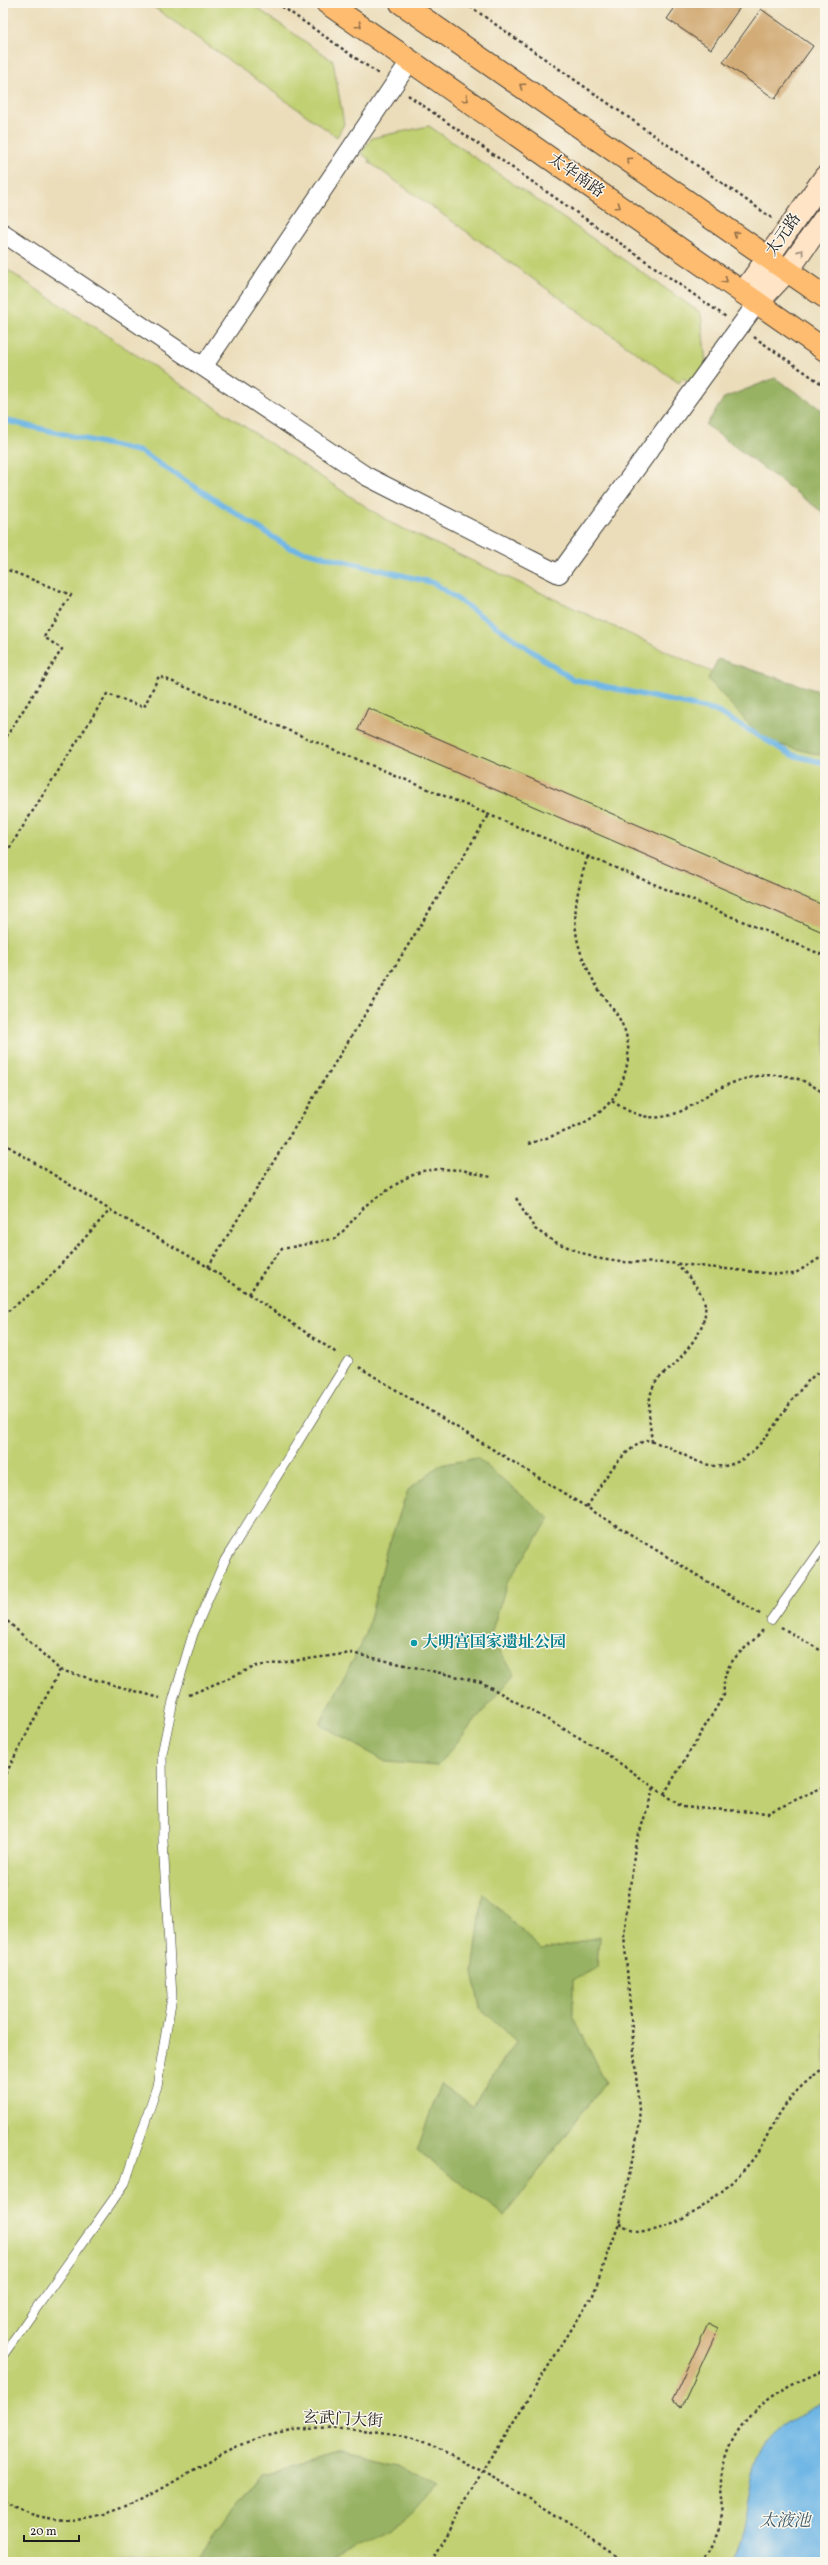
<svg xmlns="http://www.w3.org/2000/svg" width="828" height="2565" font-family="Vollkorn,'Noto Serif SC',serif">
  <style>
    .green { fill: #c1d072; stroke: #6e7647 }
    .forest { fill: #98b264; stroke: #5a6740 }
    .water { fill: #6eb6e5; stroke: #456980 }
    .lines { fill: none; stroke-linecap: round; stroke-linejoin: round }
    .stream { stroke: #6eb6e5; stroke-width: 5.5 }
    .building { fill: #d2ab76 }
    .service-casing { stroke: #3b3934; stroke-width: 10 }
    .minor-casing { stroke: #3b3934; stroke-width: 20 }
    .secondary-casing { stroke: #3b3934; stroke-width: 24 }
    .primary-casing { stroke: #3b3934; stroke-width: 24 }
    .path { stroke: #3b3934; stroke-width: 2.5; stroke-dasharray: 3 3; stroke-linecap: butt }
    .service { stroke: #fff; stroke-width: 9 }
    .minor { stroke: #fff; stroke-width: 18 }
    .secondary { stroke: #ffe4c6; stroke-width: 22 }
    .primary { stroke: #febc70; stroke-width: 22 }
    .oneway { stroke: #8d6c46 }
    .oneway2 { stroke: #998a7a }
    .culture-dot { fill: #0f9aa8; stroke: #fbf7ec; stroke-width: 1.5 }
    .labels { text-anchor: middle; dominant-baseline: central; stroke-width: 3; stroke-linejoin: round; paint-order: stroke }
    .street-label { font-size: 16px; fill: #1c1c1c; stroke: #fbf7ec }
    .culture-label { font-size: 16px; font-weight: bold; fill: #0d838f; stroke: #fbf7ec; text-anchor: start }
    .water-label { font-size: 17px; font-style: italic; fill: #3d5a6c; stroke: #fbf7ec }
  </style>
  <rect width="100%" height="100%" fill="#fbf7ec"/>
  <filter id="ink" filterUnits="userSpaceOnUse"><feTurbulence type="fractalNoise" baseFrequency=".025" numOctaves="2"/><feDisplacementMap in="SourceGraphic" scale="8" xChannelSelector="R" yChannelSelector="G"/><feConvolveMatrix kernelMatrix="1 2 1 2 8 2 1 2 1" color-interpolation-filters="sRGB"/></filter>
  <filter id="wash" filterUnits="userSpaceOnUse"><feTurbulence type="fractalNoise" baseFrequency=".012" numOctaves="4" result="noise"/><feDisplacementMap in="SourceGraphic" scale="16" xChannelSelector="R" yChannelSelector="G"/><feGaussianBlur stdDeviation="0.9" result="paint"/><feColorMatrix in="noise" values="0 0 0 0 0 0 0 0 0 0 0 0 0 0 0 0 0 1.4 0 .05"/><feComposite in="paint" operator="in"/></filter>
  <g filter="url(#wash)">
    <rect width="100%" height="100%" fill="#ebddba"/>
    <path class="green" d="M148 3H250L333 61 344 124 337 137Z
      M429 126 701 313 706 365 693 384 683 378 679 383 369 162 370 160 361 153 372 138Z
      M3 267 391 523 825 725V2562H3Z"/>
    <path class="forest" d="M775 378 825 412V514L706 425 724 398Z
      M718 659 825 693V756L764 741 708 679Z
      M477 1458 550 1519 507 1583 490 1637 515 1674 437 1766 386 1762 320 1724 366 1634 388 1547 408 1490 440 1465Z
      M483 1893 542 1950 599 1937 597 1968 573 1980V2015L605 2082 505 2216 417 2151 440 2084 472 2106 517 2041 480 2008 473 1972Z
      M341 2451 402 2463 440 2486 393 2527 329 2562H198L261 2472Z"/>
    <path class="water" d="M825 2402V2562H732C741 2546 742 2531 746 2513 757 2445 762 2433 825 2402Z"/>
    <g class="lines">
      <path class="stream" d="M3 420 141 452 290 548 434 583 572 679 716 711 792 755 825 763"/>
    </g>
    <g id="blocks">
      <path class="building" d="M678 3H743L711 49 667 19Z
        M761 9 813 46 775 99 723 62Z
        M368 708 825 906V933L358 730Z
        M708 2324 718 2329 682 2406 672 2401Z"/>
    </g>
  </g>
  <g filter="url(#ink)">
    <use href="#blocks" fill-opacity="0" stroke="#3b3934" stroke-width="1"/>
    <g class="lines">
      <g class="service-casing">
        <path id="service" d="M771 1620 825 1544
          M3 2355 125 2183 157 2086 172 1997 163 1841 162 1754 173 1701 193 1634 225 1560 348 1361"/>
      </g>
      <g class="minor-casing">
        <path id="minor" d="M3 233 366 476 559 574 757 303
          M203 367 410 61"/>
      </g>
      <g class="secondary-casing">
        <path id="secondary" d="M743 293 825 177
          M757 303 788 270 825 218"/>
      </g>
      <g class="primary-casing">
        <path id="primary" d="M327 3 825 350
          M401 3 825 297"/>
      </g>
      <path class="path" d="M277 3 380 75
        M465 3 772 218
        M408 95 726 317
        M754 337 825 386
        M3 568 71 595 44 637 62 649 3 742
        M3 858 107 694 144 707 159 676 825 956
        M612 1101C643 1122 664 1123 696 1103 702 1099 708 1094 714 1091 751 1072 793 1066 825 1095
        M3 1143 110 1210 208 1267 338 1354
        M528 1144C571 1130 614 1119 626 1069 630 1054 629 1037 621 1022 616 1011 606 1001 599 990 588 972 578 951 576 931 573 905 580 880 588 856
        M516 1198 535 1229 555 1242 595 1258 620 1262 670 1263 774 1274H794L825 1255
        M208 1267 489 815
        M825 1277 821 1307 825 1326
        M249 1294 269 1264 282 1249 337 1238 366 1205 404 1179 422 1171 440 1169 462 1170 491 1177
        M3 1315 44 1283 110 1210
        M359 1367 760 1614
        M652 1442C650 1423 645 1398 656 1382 661 1375 669 1370 674 1365 688 1349 713 1321 703 1298 697 1285 686 1274 677 1264
        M587 1507C604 1480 617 1454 646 1440 653 1442 661 1444 667 1446 683 1454 697 1464 715 1466 764 1471 786 1388 825 1368
        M3 1617 60 1670 160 1698
        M781 1627 825 1653
        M189 1695 257 1666 351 1653 481 1682 601 1750 682 1807 768 1813 825 1786
        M3 1779 60 1670
        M664 1794 724 1695C721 1659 743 1654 763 1630
        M619 2224C625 2226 633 2231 639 2231 679 2234 734 2185 756 2155 763 2145 768 2133 774 2123 788 2098 802 2084 825 2067
        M3 2502C120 2565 187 2442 293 2430 320 2427 376 2429 403 2436 425 2442 448 2454 469 2465 525 2493 575 2528 628 2562
        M430 2562 482 2472 593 2295 619 2224 640 2122 624 1935 635 1847 654 1787
        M702 2562C709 2548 720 2531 722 2514 724 2504 720 2492 721 2481 727 2419 773 2391 825 2370"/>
      <use href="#service" class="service"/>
      <use href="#minor" class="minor"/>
      <use href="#secondary" class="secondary"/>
      <use href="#primary" class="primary"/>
    </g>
    <defs><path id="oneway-chevron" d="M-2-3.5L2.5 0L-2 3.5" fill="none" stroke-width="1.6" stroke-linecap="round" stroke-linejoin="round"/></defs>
    <g class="oneway">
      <use href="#oneway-chevron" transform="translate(359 25) rotate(35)"/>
      <use href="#oneway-chevron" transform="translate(522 86) rotate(-145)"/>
      <use href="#oneway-chevron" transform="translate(466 99) rotate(35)"/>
      <use href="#oneway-chevron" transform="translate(629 160) rotate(-145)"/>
      <use href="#oneway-chevron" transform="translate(618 206) rotate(35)"/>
      <use href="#oneway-chevron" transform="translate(736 234) rotate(-145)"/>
      <use href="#oneway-chevron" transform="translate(725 280) rotate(35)"/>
    </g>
    <use class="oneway2" href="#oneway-chevron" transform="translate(801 252) rotate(-55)"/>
  </g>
  <circle class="culture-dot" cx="414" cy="1643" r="4"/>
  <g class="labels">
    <g class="street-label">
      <text transform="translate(576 176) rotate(35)">太华南路</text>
      <text transform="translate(784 235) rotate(-55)">太元路</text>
      <text transform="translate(343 2420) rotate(3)">玄武门大街</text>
    </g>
    <g class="culture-label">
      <text x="422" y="1643">大明宫国家遗址公园</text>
    </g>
    <g class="water-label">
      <text x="785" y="2521">太液池</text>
    </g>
  </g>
  <rect width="828" height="2565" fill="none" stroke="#fbf7ec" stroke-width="16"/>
  <path d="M24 2535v6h55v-6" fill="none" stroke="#1c1c1c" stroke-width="2"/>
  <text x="30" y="2535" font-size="12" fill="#1c1c1c" stroke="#fbf7ec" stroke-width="3" paint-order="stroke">20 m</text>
</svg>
